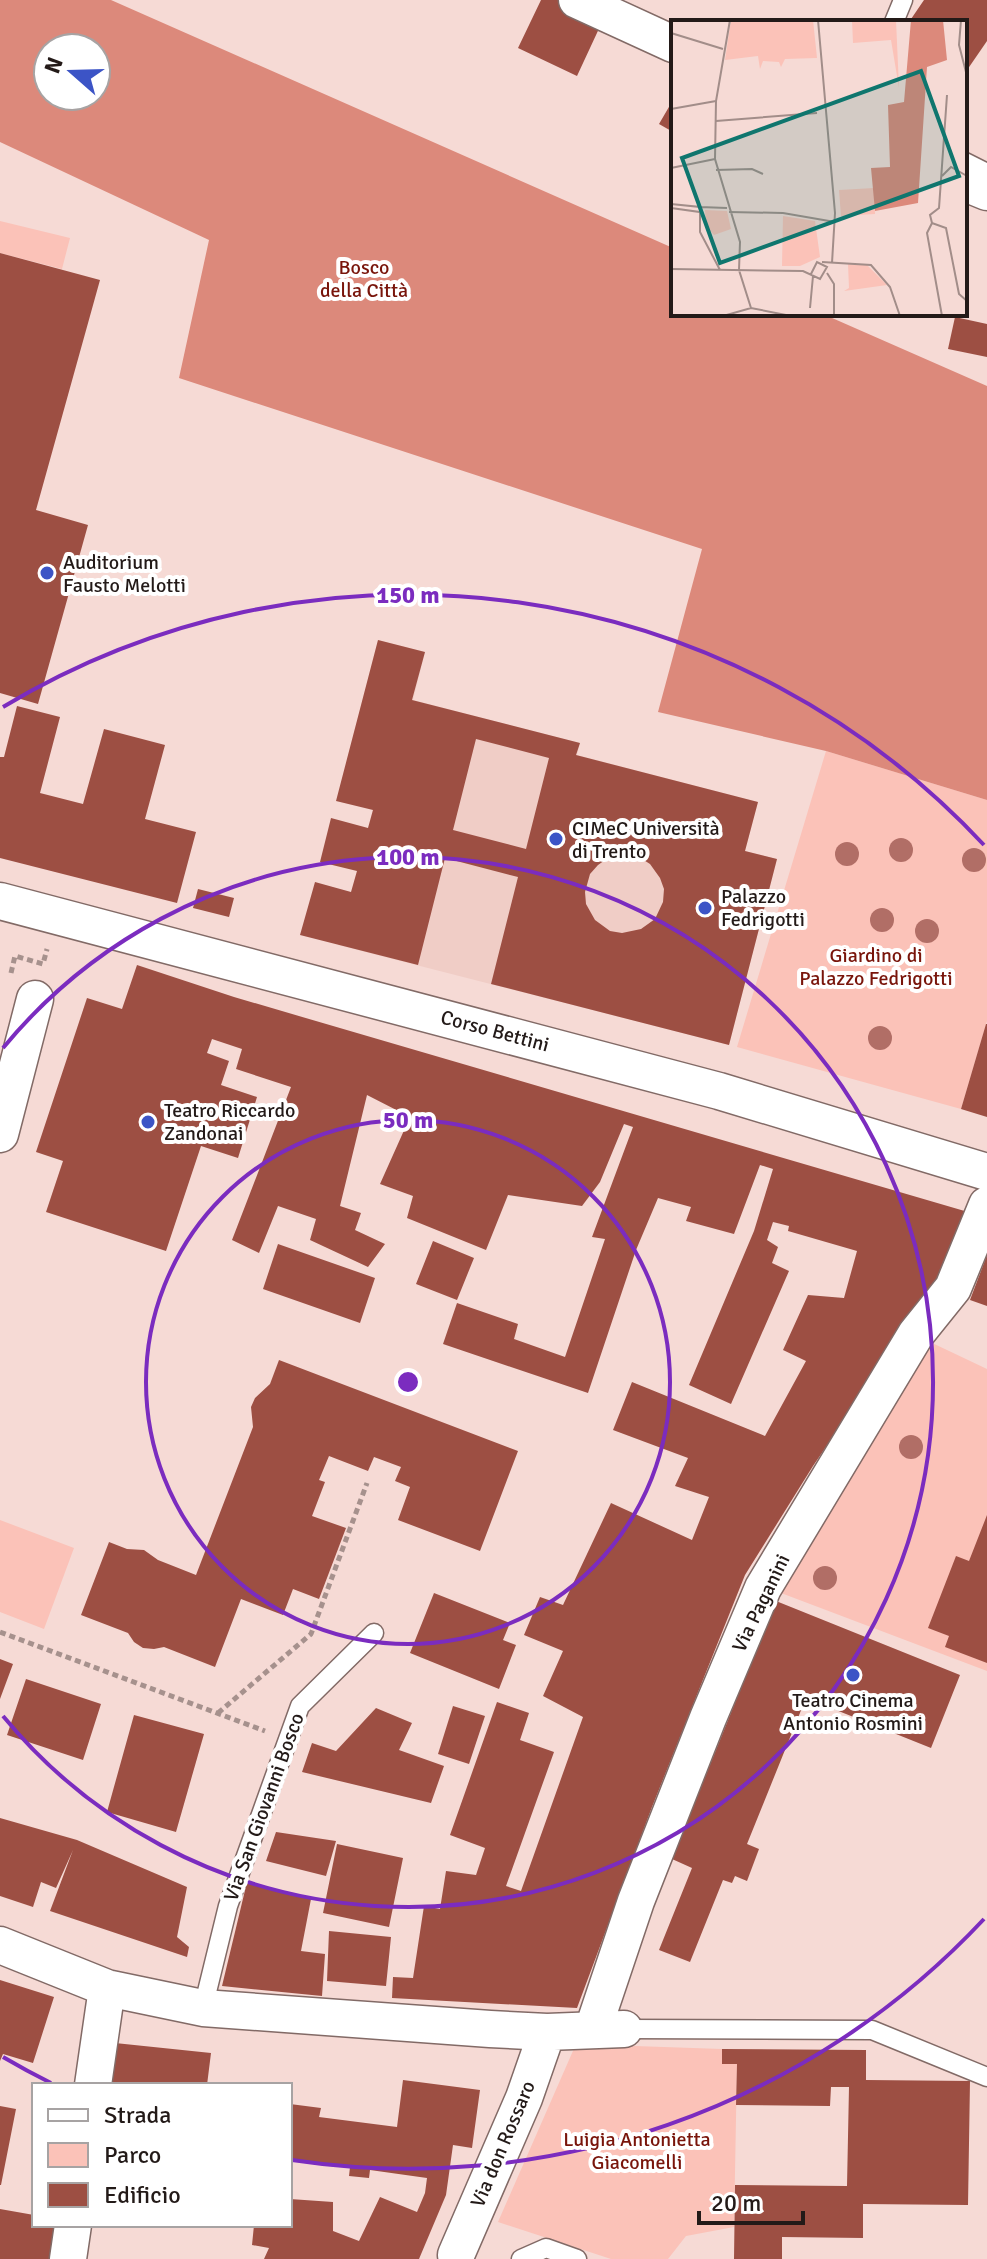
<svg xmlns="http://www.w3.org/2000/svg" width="987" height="2259" font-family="Signika,sans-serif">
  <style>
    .built { fill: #f0cdc6 }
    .green { fill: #fbc2b8 }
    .forest { fill: #dc897b; fill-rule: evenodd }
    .building { fill: #9d4f43; fill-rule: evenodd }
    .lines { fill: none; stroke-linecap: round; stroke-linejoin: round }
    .lane-casing { stroke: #826a66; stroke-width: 21 }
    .street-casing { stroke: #826a66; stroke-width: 39 }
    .path { stroke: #a6918d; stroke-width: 5; stroke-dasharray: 6 4; stroke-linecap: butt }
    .lane { stroke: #fff; stroke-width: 18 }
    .street { stroke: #fff; stroke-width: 36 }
    .tree { fill: #b16e66 }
    .ring { fill: none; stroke: #7b2cbf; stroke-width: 4 }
    .poi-dot { fill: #3c54c6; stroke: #fff; stroke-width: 3 }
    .labels { text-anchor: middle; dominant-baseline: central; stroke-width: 8; stroke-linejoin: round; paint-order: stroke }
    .park-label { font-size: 20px; fill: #79150b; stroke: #fff }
    .poi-label { font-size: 20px; fill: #231a18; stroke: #fff; text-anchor: start }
    .street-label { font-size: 20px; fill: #231a18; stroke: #fff }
    .inset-road { fill: none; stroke: #a28d89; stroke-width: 2 }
    .view { fill: #0f766e; fill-opacity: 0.15; stroke: #0f766e; stroke-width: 4 }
    .inset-edge { fill: none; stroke: #231a18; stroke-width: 4 }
    .centre { fill: #7b2cbf; stroke: #fff; stroke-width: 4 }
    .ring-label { font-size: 24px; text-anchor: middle; font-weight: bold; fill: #7b2cbf; stroke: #fff; stroke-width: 8; stroke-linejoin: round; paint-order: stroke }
  </style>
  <rect width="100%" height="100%" fill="#f6dad5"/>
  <path class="built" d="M378 640 425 652 413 700 580 743 577 755 758 802 745 851 777 859 729 1045 338 945 383 770 347 760Z"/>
  <path class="green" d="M0 221 70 238 62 269 0 253Z
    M826 751 987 800V1021L961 1109 737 1047Z
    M928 1341 987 1369V1671L781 1593Z
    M0 1520 74 1548 44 1629 0 1612Z
    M576 2044 722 2049V2064H737L734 2227 686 2236 668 2259H611L498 2222Z"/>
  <path class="forest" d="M0 0H111L673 248V314H823L987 386V800L826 751 658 712 702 549 179 378 209 240 0 142ZM48 48H96V96H48Z"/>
  <path class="building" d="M541 0H561L603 20 577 76 518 48Z
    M924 0H987V41L965 73V22H909Z
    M673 100V132L659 124Z
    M0 253 100 280 36 510 88 525 38 704 0 693Z
    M955 317 987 324V357L948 349Z
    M378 640 425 652 412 700 580 743 576 755 758 802 745 851 777 859 729 1045 491 984 518 877 445 858 418 965 300 935 315 882 351 892 357 871 320 862 331 818 368 828 373 810 336 801ZM476 739 549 758 526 849 453 830ZM626 855 639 857 650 864 660 878 664 889 663 902 655 919 641 929 622 933 610 931 595 920 586 904 585 892 590 874 598 865 608 858Z
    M17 706 60 717 40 793 83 804 104 729 165 745 145 819 196 832 177 903 0 858V757H4Z
    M198 889 234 898 229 917 193 908Z
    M137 965 234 997 968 1212 934 1287 813 1466 745 1575 652 1807 577 2008 392 1998 393 1977 413 1978 424 1906 440 1909 446 1871 476 1875 485 1848 450 1835 497 1702 529 1713 520 1740 554 1752 506 1886 521 1891 583 1717 543 1696 563 1651 524 1635 540 1597 563 1605 611 1503 692 1540 709 1497 675 1486 688 1458 613 1430 632 1382 765 1436 806 1361 783 1350 808 1295 844 1298 857 1251 788 1231 789 1226 773 1222 767 1240 778 1247 772 1263 789 1271 731 1404 689 1385 754 1231 773 1169 760 1165 734 1234 686 1221 691 1207 658 1198 636 1250 588 1393 443 1344 457 1303 518 1324 514 1339 565 1357 605 1239 592 1237 633 1127 624 1124 600 1182 582 1206 508 1195 486 1250 407 1218 413 1196 380 1184 410 1117 367 1095 340 1206 361 1213 355 1230 385 1244 368 1267 310 1240 316 1219 278 1206 259 1253 232 1240 291 1087 236 1069 242 1049 212 1039 207 1053 229 1061 221 1085 257 1097 238 1158 201 1146 166 1251 46 1212 63 1161 36 1152 87 998 122 1009Z
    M986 1024H987V1117L961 1109Z
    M433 1241 474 1258 457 1300 416 1284Z
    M278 1244 375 1278 360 1323 263 1289Z
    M987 1255V1306L970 1300Z
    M279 1360 518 1451 480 1551 398 1520 410 1487 395 1481 401 1467 374 1457 368 1471 329 1456 319 1480 325 1482 312 1516 346 1528 319 1599 293 1589 283 1615 241 1599 215 1667 164 1647 154 1649 143 1648 134 1642 128 1633 81 1615 109 1542 127 1549 144 1550 158 1560 196 1575 253 1427 251 1407 255 1398 270 1384Z
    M987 1515V1663L945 1647 949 1636 928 1628 956 1556 969 1561Z
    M434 1593 510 1623 503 1640 516 1645 499 1689 410 1653Z
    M776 1601 960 1675 931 1748 806 1698 747 1844 759 1849 747 1881 735 1876 732 1883 723 1880 690 1962 659 1950 692 1868 672 1859Z
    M0 1659 13 1664 0 1699Z
    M26 1679 101 1704 83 1760 7 1735Z
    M453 1706 485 1716 469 1764 438 1754Z
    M376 1708 412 1723 399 1750 444 1766 431 1803 302 1772 312 1743 336 1751Z
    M134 1715 204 1734 176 1832 107 1812Z
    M0 1818 77 1840 187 1887 177 1937 189 1947 187 1957 50 1911 73 1850 56 1888 41 1882 33 1907 0 1896Z
    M276 1832 336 1841 326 1876 266 1861Z
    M337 1844 403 1858 389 1927 323 1913Z
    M247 1882 311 1899 301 1951 325 1954 322 1996 222 1986Z
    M329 1931 391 1937 386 1986 327 1981Z
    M0 1980 54 1997 33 2063 3 2054 0 2061Z
    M115 2043 211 2053 207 2085H111Z
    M722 2049 866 2050V2080L970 2081 968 2205 863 2204V2238L782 2237V2259H734L735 2185 847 2186 849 2087H831L830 2106 736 2105 737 2064H722Z
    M403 2080 480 2090 472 2148 453 2145 446 2195 419 2259H264L269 2248 252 2245 254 2225H290V2199L333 2202V2231L359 2241 380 2197 417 2212 425 2193 427 2178 370 2170 369 2178 349 2176 350 2167 290 2159V2104L321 2108 319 2117 397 2127Z
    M0 2106 16 2109 1 2185H0Z
    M0 2209 34 2215V2225H66L60 2259H0Z"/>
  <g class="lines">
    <g class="lane-casing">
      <path id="lane" d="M894 22 903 0
        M965 162 987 173
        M203 2008 228 1906 300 1706 374 1633
        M624 2029 872 2030 987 2077
        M521 2259 546 2248 577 2259"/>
    </g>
    <g class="street-casing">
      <path id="street" d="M577 0 673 44
        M965 183 987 192
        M0 901 719 1091 987 1172
        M0 1134 35 999
        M0 1945 107 1988 203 2008 490 2029 547 2032 624 2029
        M593 2029 636 1901 708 1718 763 1588 916 1334 953 1288 987 1205
        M93 2085 107 1988
        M456 2255 524 2098 547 2032
        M68 2259 73 2225"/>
    </g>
    <path class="path" d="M11 973 15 956 43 964 47 949
      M0 1632 265 1731
      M218 1713 311 1634 367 1483"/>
    <use href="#lane" class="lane"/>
    <use href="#street" class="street"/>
  </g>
  <g class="tree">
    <circle cx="901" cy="850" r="12"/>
    <circle cx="847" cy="854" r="12"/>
    <circle cx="974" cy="860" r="12"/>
    <circle cx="882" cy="920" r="12"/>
    <circle cx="927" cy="931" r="12"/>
    <circle cx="880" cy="1038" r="12"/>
    <circle cx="911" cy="1447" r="12"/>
    <circle cx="825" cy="1578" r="12"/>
  </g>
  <g class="ring">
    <circle cx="408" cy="1382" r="262"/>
    <path d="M3 1048A525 525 0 1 1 3 1716"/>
    <path d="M984 1919A787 787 0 0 1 292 2160M51 2083A787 787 0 0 1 3 2057M3 707A787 787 0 0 1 984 845"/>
  </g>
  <g class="poi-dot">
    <circle cx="47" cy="573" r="8"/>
    <circle cx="556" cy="839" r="8"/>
    <circle cx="705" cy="908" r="8"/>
    <circle cx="148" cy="1122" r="8"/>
    <circle cx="853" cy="1675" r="8"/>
  </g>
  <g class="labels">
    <g class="park-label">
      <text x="364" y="267">Bosco<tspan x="364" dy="23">della Città</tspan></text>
      <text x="876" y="955">Giardino di<tspan x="876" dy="23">Palazzo Fedrigotti</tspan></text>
      <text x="637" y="2139">Luigia Antonietta<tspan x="637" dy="23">Giacomelli</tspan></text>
    </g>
    <g class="poi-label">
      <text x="63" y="562">Auditorium<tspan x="63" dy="23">Fausto Melotti</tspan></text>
      <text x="572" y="828">CIMeC Università<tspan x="572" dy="23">di Trento</tspan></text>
      <text x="721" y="896">Palazzo<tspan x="721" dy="23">Fedrigotti</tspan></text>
      <text x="164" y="1110">Teatro Riccardo<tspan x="164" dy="23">Zandonai</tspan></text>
      <text x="853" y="1700" text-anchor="middle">Teatro Cinema<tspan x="853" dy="23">Antonio Rosmini</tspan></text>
    </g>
    <g class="street-label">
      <text transform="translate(495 1031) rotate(15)">Corso Bettini</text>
      <text transform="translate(761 1603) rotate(-64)">Via Paganini</text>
      <text transform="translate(264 1807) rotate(-70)">Via San Giovanni Bosco</text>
      <text transform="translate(503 2144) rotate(-67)">Via don Rossaro</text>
    </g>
  </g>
  <g transform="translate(671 20)">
    <rect width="296" height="296" fill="#f6dad5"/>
    <path d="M60 0H142L146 38 114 39 110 47 108 42 92 41 89 49 87 36 54 40ZM181 0H225L228 68 220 20 182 23ZM203 168 204 194 170 196 168 170ZM34 190 56 191 60 209 43 215 35 206ZM112 196 144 201 149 237 129 246H111ZM177 244 196 245 216 265 173 271 178 268Z" fill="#fbc2b8"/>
    <path d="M240 0H272L276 40 256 47 247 183 204 191 200 148 219 147 217 85 233 82Z" fill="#dc897b"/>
    <path class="inset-road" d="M59 0 45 81 44 139 69 222 68 250 80 288M147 0 164 193 161 243M290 0 288 25 296 56M0 13 52 29M0 89 45 81M45 101 146 93M0 148 44 139M45 150 81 149 92 154M271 156 280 147 296 156M0 184 29 187V192L0 188M29 187 56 188M29 192V212L49 250M58 192 112 193 164 202M261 203 259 195 268 188 276 75M151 242 200 245 219 267 229 296M0 249 132 251 149 259 156 247 146 242 140 254M156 253 163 264V296M139 288 142 256M52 296 80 288 120 296M271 296 256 213 261 203 275 208 288 274 296 281"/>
    <path class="view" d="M250 51 288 156 49 243 11 138Z"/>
    <rect width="296" height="296" class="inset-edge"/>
  </g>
  <circle cx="408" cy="1382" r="12" class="centre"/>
  <g class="ring-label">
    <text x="408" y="603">150 m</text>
    <text x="408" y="865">100 m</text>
    <text x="408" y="1128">50 m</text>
  </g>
  <rect x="32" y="2083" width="260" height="144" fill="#ffffff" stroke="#a7a3a3" stroke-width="2"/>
  <rect x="48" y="2109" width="40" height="12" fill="#ffffff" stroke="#a7a3a3" stroke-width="2"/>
  <text x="104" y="2123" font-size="24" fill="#231a18">Strada</text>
  <rect x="48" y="2143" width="40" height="24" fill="#fbc2b8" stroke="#a7a3a3" stroke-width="2"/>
  <text x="104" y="2163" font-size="24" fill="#231a18">Parco</text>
  <rect x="48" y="2183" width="40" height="24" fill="#9d4f43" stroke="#a7a3a3" stroke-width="2"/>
  <text x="104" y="2203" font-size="24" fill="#231a18">Edificio</text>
  <g transform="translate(72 72) rotate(290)"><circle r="38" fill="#ffffff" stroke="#a7a3a3" stroke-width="2"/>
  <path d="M0-6L14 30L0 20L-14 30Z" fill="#3c54c6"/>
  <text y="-12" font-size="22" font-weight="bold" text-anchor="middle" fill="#231a18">N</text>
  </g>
  <path d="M699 2211v12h104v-12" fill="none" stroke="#231a18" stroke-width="4"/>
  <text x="711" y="2211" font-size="24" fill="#231a18" stroke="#ffffff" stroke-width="6" paint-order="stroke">20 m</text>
</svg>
